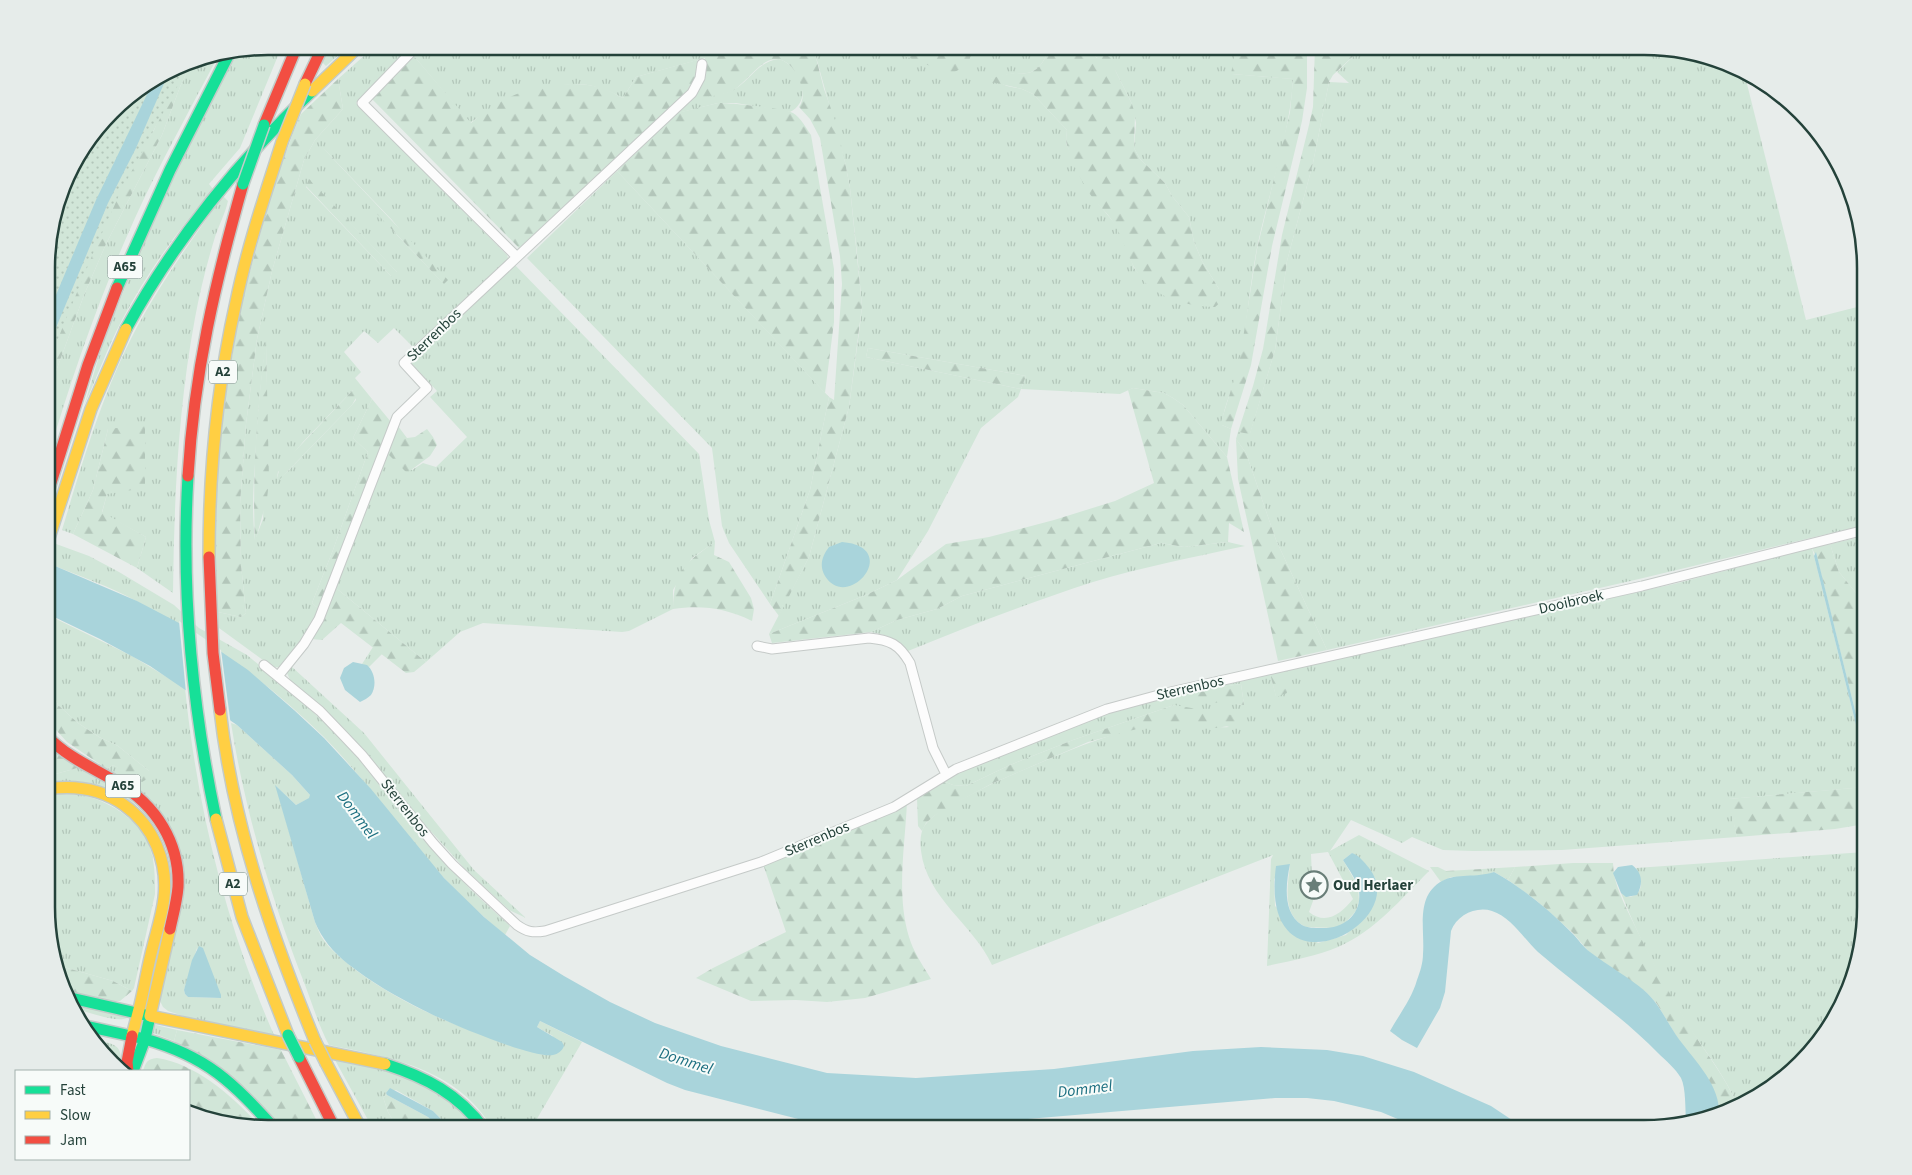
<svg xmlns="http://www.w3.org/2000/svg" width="1912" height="1175" font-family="'Source Sans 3',sans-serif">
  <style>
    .grass { fill: url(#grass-tufts); fill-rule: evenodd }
    .forest { fill: url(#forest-firs) }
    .park { fill: url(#park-dots) }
    .water { fill: #a9d4db }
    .pier { fill: #e8edeb }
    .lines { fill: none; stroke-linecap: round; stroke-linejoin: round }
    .street-casing { stroke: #c5cac8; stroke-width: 11 }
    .fast-casing { stroke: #c3cbc8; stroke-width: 14 }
    .slow-casing { stroke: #c3cbc8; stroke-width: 14 }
    .jam-casing { stroke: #c3cbc8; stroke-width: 14 }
    .street { stroke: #fcfcfc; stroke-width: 9 }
    .fast { stroke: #16e098; stroke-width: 11 }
    .slow { stroke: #ffcf43; stroke-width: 11 }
    .jam { stroke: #f24e42; stroke-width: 11 }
    .fast-bridge-casing { stroke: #c3ccc9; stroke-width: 14; stroke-linecap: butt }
    .slow-bridge-casing { stroke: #c3ccc9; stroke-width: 14; stroke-linecap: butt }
    .fast-bridge { stroke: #16e098; stroke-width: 11 }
    .slow-bridge { stroke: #ffcf43; stroke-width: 11 }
    .labels { text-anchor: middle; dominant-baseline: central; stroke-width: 4; stroke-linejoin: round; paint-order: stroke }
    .shield { fill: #f7fbf9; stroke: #637a73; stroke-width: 1 }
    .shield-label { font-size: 14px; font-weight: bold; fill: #24423a }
    .street-label { font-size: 15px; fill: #24423a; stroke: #f7fbf9 }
    .poi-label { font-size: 15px; font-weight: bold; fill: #24423a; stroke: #f7fbf9; text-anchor: start }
    .water-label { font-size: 16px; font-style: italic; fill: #1c6f80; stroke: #f7fbf9 }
    .rim { fill: none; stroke: #24423a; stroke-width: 2.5 }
  </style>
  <defs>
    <pattern id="grass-tufts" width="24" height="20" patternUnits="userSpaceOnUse" patternTransform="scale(1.25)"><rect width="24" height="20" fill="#d1e6d8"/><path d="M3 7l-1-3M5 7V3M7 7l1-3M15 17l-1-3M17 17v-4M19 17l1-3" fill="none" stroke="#b3c6ba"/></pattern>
    <pattern id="forest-firs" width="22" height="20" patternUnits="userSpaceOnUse" patternTransform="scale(1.25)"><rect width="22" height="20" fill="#d1e6d8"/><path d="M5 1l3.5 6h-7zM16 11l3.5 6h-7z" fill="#b3c6ba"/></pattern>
    <pattern id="park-dots" width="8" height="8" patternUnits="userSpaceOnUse" patternTransform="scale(1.25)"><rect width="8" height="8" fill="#d1e6d8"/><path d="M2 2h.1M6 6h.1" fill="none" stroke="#b3c6ba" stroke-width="1.8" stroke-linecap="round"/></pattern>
  </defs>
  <rect width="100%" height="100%" fill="#e8edeb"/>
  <path class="grass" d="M268 46H282L240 148 209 184 213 189C179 229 148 271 123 318 108 346 97 377 84 406L104 340 132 270 193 135 238 52Z
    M327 46H349L326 66 321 61Z
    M375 46H411L356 103 507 255 509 261 413 347 394 328 378 343 364 331 344 352 361 372 355 378 372 399 353 438 368 452 333 550 312 603 320 610C313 624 297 653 285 664 281 668 276 668 271 666L219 628 218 612 241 617 246 613 241 565 240 504 246 424 257 339 272 271 304 160 315 140 343 109 338 79ZM323 148 392 220 444 284 397 235ZM309 180 397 272 391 276 306 187ZM266 345 267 397 263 519 255 540C252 515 253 489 255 464 257 424 260 384 266 345ZM353 390 356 400 352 405 289 470 279 479 277 478 278 472 303 442Z
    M422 46H733L705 51V58L636 77 623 98C580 76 562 83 519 99 501 106 486 111 470 123L413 55Z
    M813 46H892L899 54 972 52 973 46H1047C1049 57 1038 72 1027 73 1022 74 1016 73 1010 74 1004 75 997 77 991 79L1007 86 1022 89 1033 94 1067 130 1066 143 1079 173 1092 196 1116 225 1126 246 1134 268 1147 284 1219 289 1202 261 1194 242 1189 217 1172 196 1165 183 1140 159 1134 148 1136 123 1132 104 1115 70 1086 50 1084 46H1236L1232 74 1293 79C1290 134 1270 188 1258 243 1250 282 1247 323 1240 363 1236 384 1223 404 1222 425L1231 429 1227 457 1183 405 1173 398 1164 393 1133 388 1120 394 1021 389 1018 397 981 428 928 531 897 580 866 595 769 634 809 557 849 407 860 325 862 306 858 263 850 188 845 162ZM868 348 1026 376 1021 389 866 357Z
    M1364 46H1644L1715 58 1744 72 1806 320 1865 305V525L1639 579 1327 650 1276 540 1246 453 1236 439 1238 432 1250 433 1275 350 1287 261 1313 163 1329 82 1349 83 1337 72Z
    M218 56C190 110 160 163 135 218 100 295 72 376 48 457V393L84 295 106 244 162 135 180 87 192 61Z
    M779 59C800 66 814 100 790 112L736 103H718L678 113C682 109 687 101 692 99 701 94 720 96 731 91 749 83 757 61 779 59Z
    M617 171 829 397 810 490 770 604 729 543 722 526 712 448 527 258Z
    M223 196 228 201C225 214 219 225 215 237 207 263 200 291 195 318 178 409 174 501 173 593L137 568 146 537 102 513 107 494 108 429 93 490 73 534 62 530C83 461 103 391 137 327 162 281 192 239 223 196Z
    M514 264 699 454 709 520 715 542 692 558 673 590V609L629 631 622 632 483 623 460 632 426 662 336 588 386 452 412 470 423 463 436 467 467 437 430 397 437 391 409 361Z
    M1865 536V604L1839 572 1830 544Z
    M48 541 89 556 119 572 174 605 199 628 247 655 287 688 341 738 449 866 471 890 510 926 505 935C483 917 463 898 444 878 402 832 367 781 324 737 269 683 206 638 138 602 110 586 78 576 48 563Z
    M1228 542 1245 546C1194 557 1143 567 1093 582 1031 602 969 626 908 651 897 638 887 635 871 632L897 620 937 609 962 596 1161 543 1184 547Z
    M1812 548 1865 761V787L1729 799 1737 837 1562 850 1473 851 1443 850 1412 837 1402 843 1351 820 1330 851 1359 835 1429 871C1401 899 1375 931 1338 947 1318 956 1289 961 1267 966L1271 859 1273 855 992 965C973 924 927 899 921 851 920 843 920 832 925 825 934 813 952 804 966 797 988 785 1011 775 1035 765 1076 747 1117 731 1161 722 1183 718 1206 729 1229 727L1174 705 1073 740 1010 765 966 786 953 785 943 781 958 772 1086 718 1167 695 1244 705 1241 684 1183 693 1270 673 1276 696 1288 669 1674 584ZM1328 852 1353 899C1342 913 1326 926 1309 912L1313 901 1311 854ZM1352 853 1362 860 1375 878 1376 887 1374 904 1346 935 1318 943 1275 906 1274 879 1290 864C1288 885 1281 916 1306 927L1335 928 1346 922 1356 911 1359 901 1358 886 1343 860Z
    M48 615 132 656 185 688C197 807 226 926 274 1035L186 1017 168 1011 163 1007 160 1001 179 855 107 769 113 765 119 768 149 771 118 746 99 737 78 723 58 705 48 681 50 662 48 659ZM197 948 221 998 188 997 185 994 184 990Z
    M1865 615V676C1860 655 1856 635 1865 615Z
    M373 647 382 654 369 667 362 664Z
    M291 666 364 733 474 870 526 918 509 910 465 869 409 807 291 682 287 673Z
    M231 723 237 725 292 775 310 795V798L296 805 276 786 315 922C317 927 319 932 321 936 329 950 345 961 357 971 413 1012 479 1036 546 1055L553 1036 537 1027 540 1021 582 1042 531 1129H493C457 1068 391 1058 329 1045 319 1026 313 1006 305 985 272 901 245 812 231 723Z
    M81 767 129 798 138 808 48 786V776Z
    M57 794C64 794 72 794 80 795 106 799 139 819 149 845 155 860 155 878 155 894L134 988 132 991 113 981 60 966 48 936V797Z
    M1865 852V921L1854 978 1829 1030 1755 1099 1737 1105C1726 1078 1709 1056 1693 1033 1665 989 1640 941 1621 893L1630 897C1645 892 1642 880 1636 868Z
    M1515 867 1508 880 1494 872 1483 876 1482 869Z
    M73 1003 126 1016 127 1018C116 1023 88 1012 76 1009Z
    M156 1025 177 1030 174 1041 153 1033 151 1031 153 1026Z
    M93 1039C114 1045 123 1042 121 1068Z
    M335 1060 393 1071 447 1096 478 1129H451L433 1111 396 1090 386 1093 387 1095 383 1097 388 1112 398 1129H373Z"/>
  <path class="forest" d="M733 46H813L824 89 836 123 845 162 850 188 862 306 849 407 809 557 779 616 770 604 810 490 829 397 834 400 842 284 840 256 820 138 810 119 799 107C804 100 803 92 801 85 798 76 794 68 787 63 765 47 747 85 730 92 719 96 704 97 692 99 705 85 705 69 705 52Z
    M892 46H973C970 64 966 66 951 74L899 54Z
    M1047 46H1084L1097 58 1106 55 1116 61 1115 70 1132 104 1135 114 1134 148 1140 159 1165 183 1172 196 1189 217 1194 242 1202 261 1219 289 1221 302 1215 307C1190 306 1166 301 1147 284 1130 269 1127 246 1116 227 1110 215 1100 207 1092 197 1082 183 1072 162 1067 145 1065 140 1067 135 1067 130L1033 94 1022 89 987 81C995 76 1006 74 1015 73 1019 73 1023 74 1027 73 1038 72 1049 57 1047 46Z
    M1236 46H1307V88L1302 121 1272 246 1251 365 1231 429 1222 425 1221 422 1239 364 1257 249 1290 112 1293 79 1231 74Z
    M1315 46H1364L1333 75 1329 82 1313 163 1287 261 1275 350 1250 434 1238 432 1253 386 1263 349 1282 235 1309 125 1313 107Z
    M413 55 471 123C483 113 496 103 510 97 532 86 574 80 598 87 607 89 615 94 623 98L636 77 697 60C698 72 697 79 690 89L519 248 371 98Z
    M192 61 180 87 162 135 106 244 84 295 48 393V347L108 203 154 130 182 64Z
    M338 79 343 109 315 140 304 160 272 271 257 339 246 424 240 504 241 565 246 613 241 617 218 612 215 565 218 444 240 308 272 191 293 133 301 114Z
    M718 103C731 103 784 108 793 113 801 118 806 128 811 135L834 269V322L825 393 617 171 677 113Z
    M322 147 448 280 444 284 441 281 320 154Z
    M309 179 397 272 400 277 397 279 391 276 306 186Z
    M266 340 269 480 267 499 255 542C252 474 257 407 266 340Z
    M868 348 1026 376 1021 389 866 357Z
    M1133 388 1164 393 1173 398 1183 405 1227 457 1244 532 1229 523 1228 542 1184 547 1161 543 962 596 937 609 897 620 871 632 772 643 769 634 866 595 897 580 946 544 989 537 1054 520 1115 501 1154 483 1128 390Z
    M353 390 356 392 357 396 352 405 279 480 277 478 280 467Z
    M372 399 391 422 320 610 312 603 333 550 368 452 353 438Z
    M145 425V488L107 494 102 512 146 537 137 568 73 534 93 490 108 429Z
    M398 426 407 438 415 437 427 429 433 437 437 445 430 456 407 473 386 452Z
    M1236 439 1246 453 1276 540 1327 650 1278 661 1238 479Z
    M715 542 714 555 729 562 751 598 754 609 752 621C725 608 702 605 673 609 674 570 685 563 715 542Z
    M1830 544 1839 572 1865 604V615L1860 627 1859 653 1865 676V751L1816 553 1815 555 1812 548Z
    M336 588 426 662 414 672 406 673 341 623 322 640 311 639 327 611Z
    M48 659 50 662 48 681 58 705 78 723 99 737 118 746 149 771 150 774 147 779 142 782 113 765 107 769 67 742 48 721Z
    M1288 669 1287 693 1276 697 1270 673Z
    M1241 684 1244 705 1174 699 1167 695Z
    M1174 705 1243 717 1241 724 1216 728 1179 722H1163L1088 742 991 784 952 805 934 816 926 823 922 831 918 826 917 798 943 781 953 785 966 786 1010 765 1073 740Z
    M58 751 81 767 48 776V755Z
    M1865 787V824L1835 829 1737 837 1728 799Z
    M907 802C905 847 896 894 909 937 913 951 923 966 931 979L865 998 827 1002 796 1000 751 1001 696 978 713 968 786 932 763 864Z
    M1573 863H1613C1613 884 1625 905 1634 924 1652 961 1671 998 1693 1032 1708 1056 1726 1078 1737 1105L1719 1110V1107L1657 1004 1646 992 1589 952 1573 933 1537 901 1508 880 1515 867Z
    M1430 867H1438L1446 871 1482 869 1483 876 1451 877 1441 882Z
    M60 966 113 981 132 991 120 1001H111L69 991Z
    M177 1030 281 1050 321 1129H281L174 1041Z
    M157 1058C198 1064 235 1099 262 1128L210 1121 189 1111V1071H143C146 1062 147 1059 157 1058Z
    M387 1095 428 1117 441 1129H398L388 1112 383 1097Z"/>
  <path class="park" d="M185 63 178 85 120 193 94 251 48 363V239L69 170 122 101Z"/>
  <path class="water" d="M169 72 136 148 108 203 48 347V314L96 200 153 82Z
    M842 542C903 547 848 613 825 576 819 566 822 556 829 547Z
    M1816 552 1865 751V761L1814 556Z
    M48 563 137 601 179 623 248 670 294 710 324 738 371 789 444 878 484 917 530 955 564 976 610 1002 655 1023 721 1046 827 1073 916 1078 1054 1069 1193 1051 1261 1047 1327 1050 1363 1056 1414 1072 1491 1106 1524 1128H1419L1381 1112 1334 1101 1307 1098H1275L923 1128 810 1122 685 1090 667 1083 540 1021 537 1027 562 1042 564 1046C562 1051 558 1054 553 1055 533 1059 444 1021 423 1010 397 997 371 982 348 964 333 952 322 939 315 922L275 785 296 805 309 798 310 795 292 775 237 725 150 666 100 639 48 614Z
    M353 662 367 665C375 672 377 686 371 695 368 698 364 700 360 702L345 690 340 678 344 668Z
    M1352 853C1360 856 1364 862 1369 868 1414 924 1258 1003 1276 866L1290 864C1286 883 1282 913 1302 925 1307 928 1315 928 1321 928 1343 929 1362 915 1359 891 1357 880 1349 870 1343 860Z
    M1632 865C1643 873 1643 884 1637 895L1626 897 1621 893 1613 873 1618 867Z
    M1494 872C1523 888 1549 910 1572 933 1578 939 1583 947 1590 952 1608 966 1629 977 1646 992 1659 1004 1666 1020 1676 1035 1691 1057 1718 1081 1719 1110L1686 1120C1685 1109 1686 1088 1681 1078 1676 1069 1665 1060 1658 1053 1621 1015 1577 986 1538 952 1524 939 1511 917 1492 911 1476 906 1457 915 1451 931L1445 992 1440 1008 1417 1048 1402 1040 1390 1031C1399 1015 1412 998 1417 980 1420 972 1423 963 1423 954 1425 929 1415 896 1442 881 1456 873 1477 878 1494 872Z
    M199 946 203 948 221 995V998L188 997 185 994 184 990 192 960Z
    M390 1088 433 1111 451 1129H441L428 1117 387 1095 386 1093Z"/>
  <path class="pier" d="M179 621 221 650 231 726 186 693Z"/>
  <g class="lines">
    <g class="street-casing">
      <path id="street" d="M417 46 362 103 517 257
        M757 646 772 649 869 638C890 640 899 644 910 663L933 748 946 774
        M264 665 320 711 344 736 362 755 433 843 452 864 517 925C527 932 533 933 545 931L761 862 894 807 956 769 1107 709 1166 693 1642 586 1865 530
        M279 675 304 644 319 619 397 417 427 388 404 363 692 93 700 78 702 64"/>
    </g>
    <g class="fast-casing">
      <path id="fast" d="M117 288 170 170 229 54
        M126 329C175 239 238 162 312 91
        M188 476C181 592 192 706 216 819
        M71 998 150 1016 145 1039 81 1025
        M145 1039C208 1057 232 1082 275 1129
        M385 1064C425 1077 459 1094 484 1129
        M133 1071 145 1039"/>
    </g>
    <g class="slow-casing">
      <path id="slow" d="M312 91 359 46
        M48 541 91 409 126 329
        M209 557C209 472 217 386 236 302 247 248 265 195 282 142
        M220 710C233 825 271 934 315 1041
        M48 789C76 785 101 789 124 805 154 826 168 862 164 898 162 915 157 930 153 946 147 968 144 991 138 1013
        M216 819 242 917 288 1035
        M170 929 150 1016 385 1064
        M132 1036 138 1013
        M326 1063 361 1129"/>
    </g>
    <g class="jam-casing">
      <path id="jam" d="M305 84 323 46
        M264 125 297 46
        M188 476C194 373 215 283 243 184
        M48 492 88 365 117 288
        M209 557 213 653 220 710
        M48 737C68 758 94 768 118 783 156 805 180 843 178 887 177 901 173 915 170 929
        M299 1057 335 1129
        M128 1071 127 1062 132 1036"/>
    </g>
    <use href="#street" class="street"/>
    <use href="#fast" class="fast"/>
    <use href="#slow" class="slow"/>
    <use href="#jam" class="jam"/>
    <g class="fast-bridge-casing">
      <path id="fast-bridge" d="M243 184 264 125
        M288 1035 299 1057"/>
    </g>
    <g class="slow-bridge-casing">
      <path id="slow-bridge" d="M282 142 305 84
        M315 1041 326 1063"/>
    </g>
    <use href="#fast-bridge" class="fast-bridge"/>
    <use href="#slow-bridge" class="slow-bridge"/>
  </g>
  <defs>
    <g id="sight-ring" transform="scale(1.4375)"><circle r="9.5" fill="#f7fbf9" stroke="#697e78" stroke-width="1.5"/><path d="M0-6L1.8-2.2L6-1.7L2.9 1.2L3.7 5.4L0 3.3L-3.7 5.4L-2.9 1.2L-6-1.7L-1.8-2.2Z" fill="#697e78"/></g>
  </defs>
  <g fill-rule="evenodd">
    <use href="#sight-ring" x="1314" y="885"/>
  </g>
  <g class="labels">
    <g class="shield">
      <rect x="107.5" y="255.5" width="35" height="23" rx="4"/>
      <rect x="209" y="360.5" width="28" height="23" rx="4"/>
      <rect x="105.5" y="774.5" width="35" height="23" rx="4"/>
      <rect x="219" y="872.5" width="28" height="23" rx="4"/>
    </g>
    <g class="shield-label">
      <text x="125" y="267">A65</text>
      <text x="223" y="372">A2</text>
      <text x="123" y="786">A65</text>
      <text x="233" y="884">A2</text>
    </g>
    <g class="street-label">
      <text transform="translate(434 335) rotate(-44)">Sterrenbos</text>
      <text transform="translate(1571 602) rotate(-13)">Dooibroek</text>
      <text transform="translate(1190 688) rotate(-13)">Sterrenbos</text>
      <text transform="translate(405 808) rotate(52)">Sterrenbos</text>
      <text transform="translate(817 839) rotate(-23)">Sterrenbos</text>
    </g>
    <g class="poi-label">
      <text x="1333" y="885">Oud Herlaer</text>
    </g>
    <g class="water-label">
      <text transform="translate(357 815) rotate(53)">Dommel</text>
      <text transform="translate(686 1061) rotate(18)">Dommel</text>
      <text transform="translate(1085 1089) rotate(-7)">Dommel</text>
    </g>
  </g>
  <path d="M0 0H1912V1175H0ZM268 55H1644A213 213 0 0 1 1857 268V907A213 213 0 0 1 1644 1120H268A213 213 0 0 1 55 907V268A213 213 0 0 1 268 55Z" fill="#e6ecea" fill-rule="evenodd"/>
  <path class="rim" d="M268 55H1644A213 213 0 0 1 1857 268V907A213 213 0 0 1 1644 1120H268A213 213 0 0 1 55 907V268A213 213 0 0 1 268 55Z"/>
  <rect x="15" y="1070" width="175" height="90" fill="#f7fbf9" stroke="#a3b1ad"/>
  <rect x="25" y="1086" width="25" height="8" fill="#16e098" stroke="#a3b1ad"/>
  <text x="60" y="1095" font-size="15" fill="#24423a">Fast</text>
  <rect x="25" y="1111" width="25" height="8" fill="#ffcf43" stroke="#a3b1ad"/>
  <text x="60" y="1120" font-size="15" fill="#24423a">Slow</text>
  <rect x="25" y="1136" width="25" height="8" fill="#f24e42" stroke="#a3b1ad"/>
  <text x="60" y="1145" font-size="15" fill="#24423a">Jam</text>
</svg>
